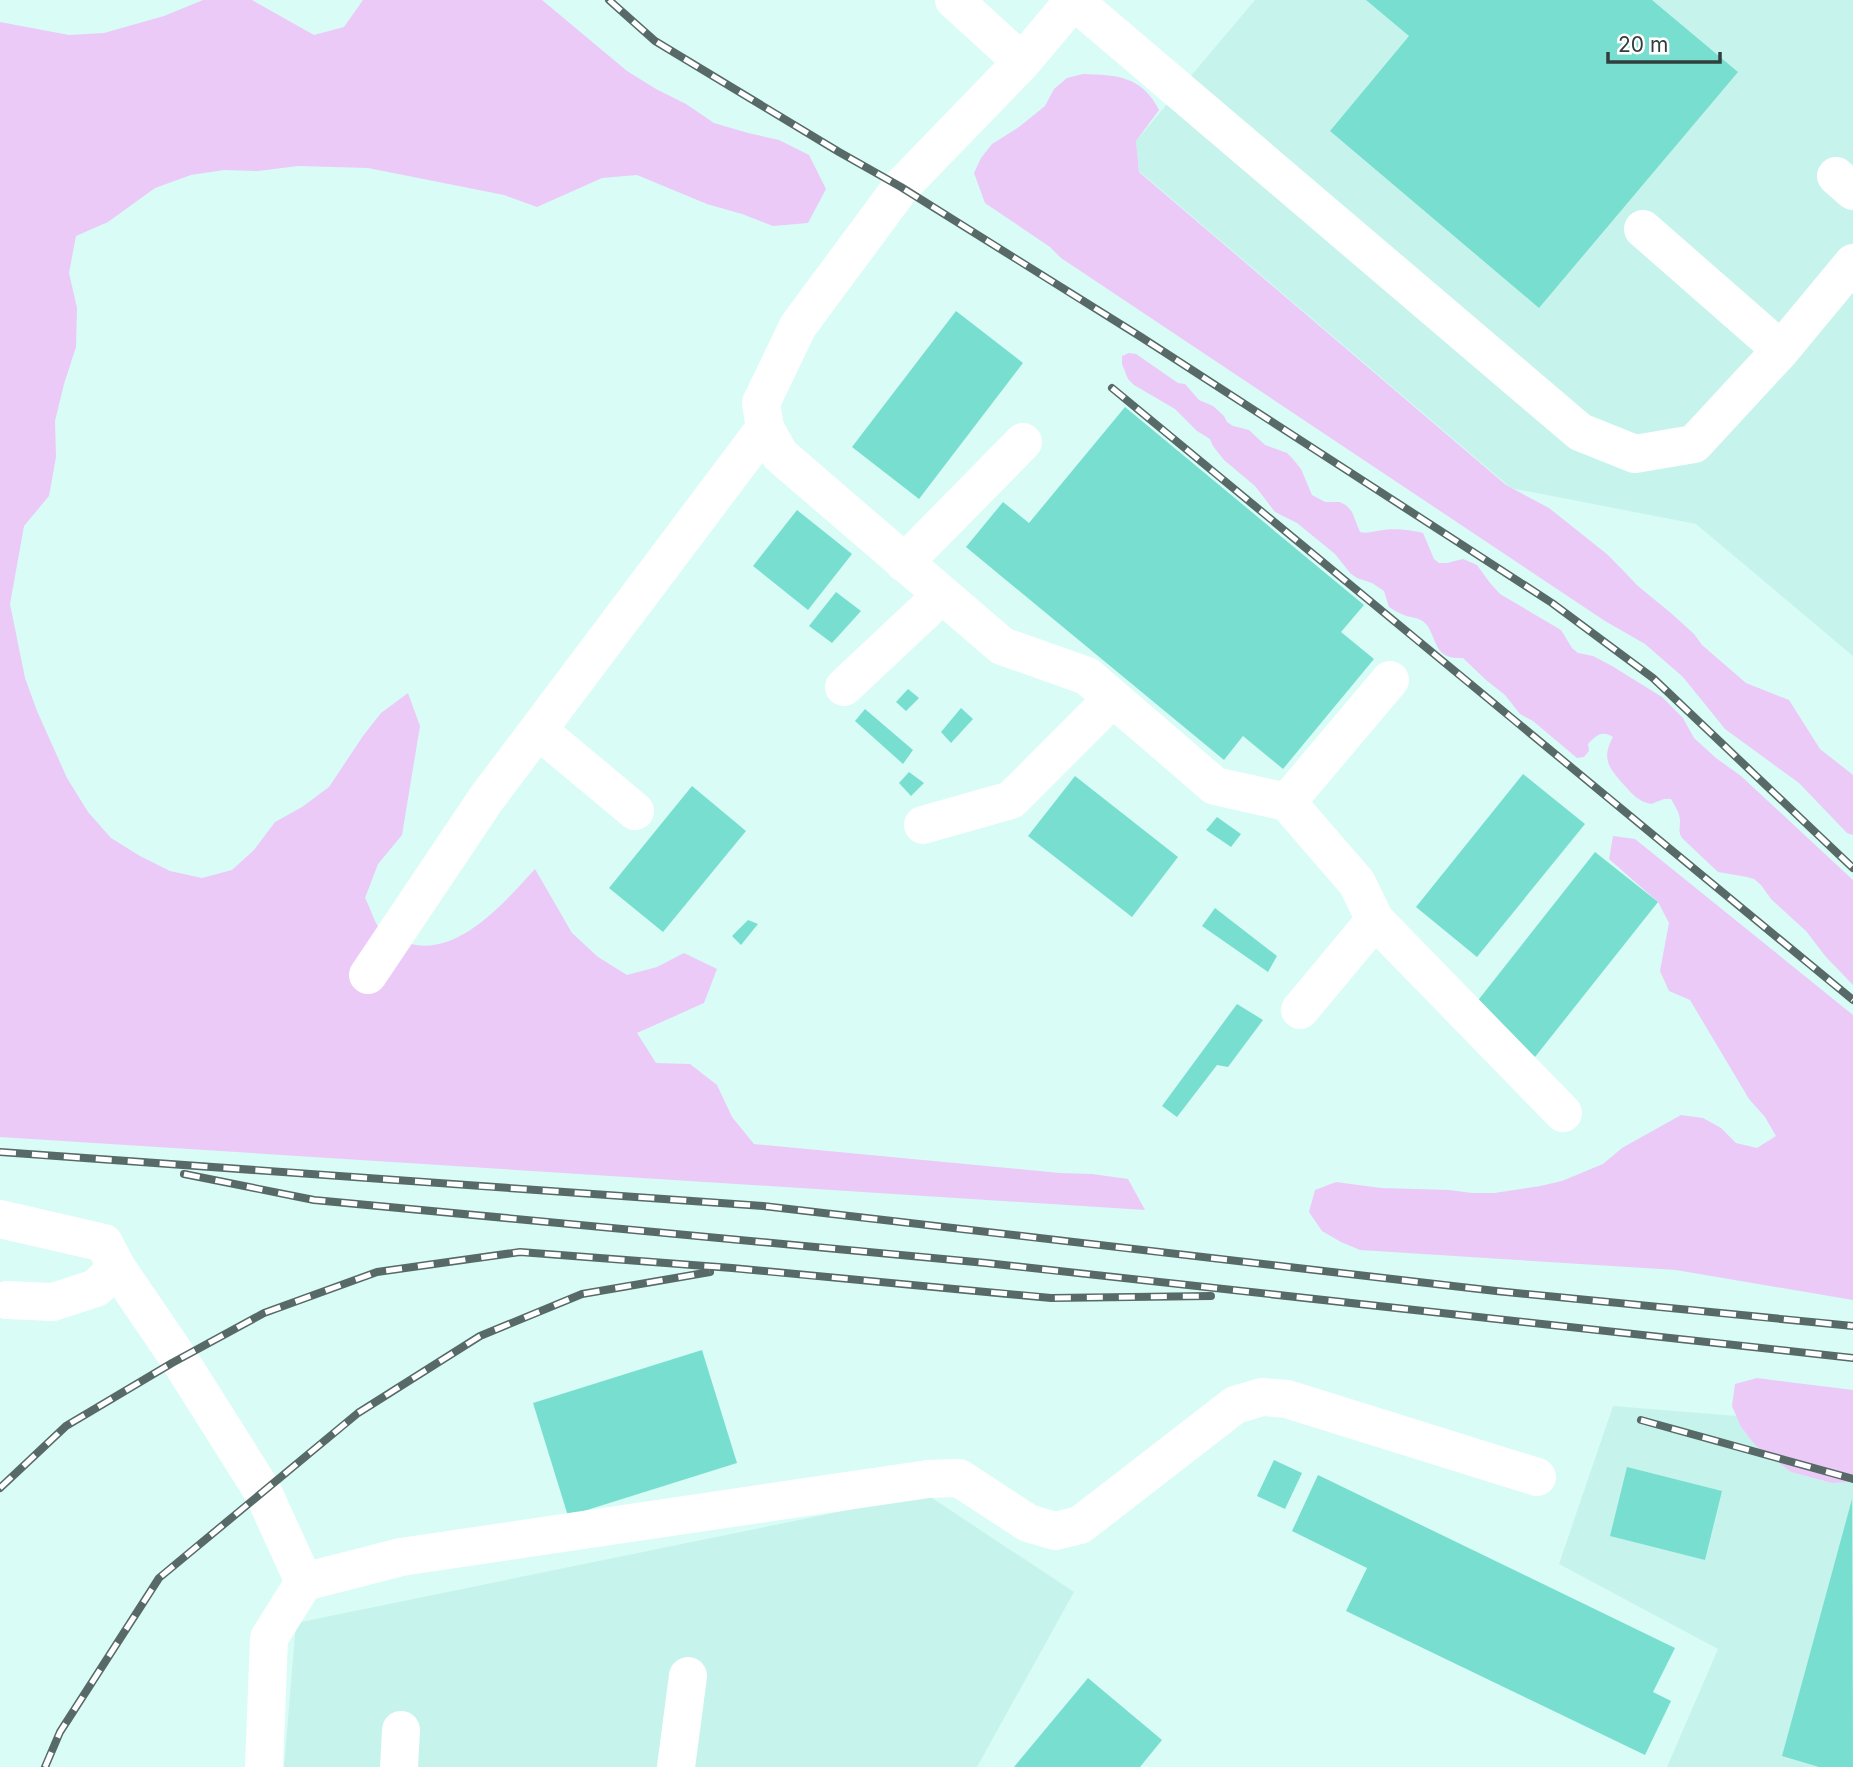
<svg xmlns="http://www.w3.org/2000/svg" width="1853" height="1767" font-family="Inter,sans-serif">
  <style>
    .built { fill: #c6f4ec }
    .green { fill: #ebcaf8 }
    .building { fill: #78dfd0 }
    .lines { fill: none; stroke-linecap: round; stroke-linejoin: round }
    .minor { stroke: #fff; stroke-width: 38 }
    .rail-casing { stroke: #576a67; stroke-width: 8 }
    .rail { stroke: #fff; stroke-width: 5; stroke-dasharray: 16; stroke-linecap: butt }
  </style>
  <rect width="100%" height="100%" fill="#d9fcf6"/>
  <path class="built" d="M1255 0H1853V656L1696 524 1511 488 1139 171 1136 141Z
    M1613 1406 1737 1416 1741 1427 1755 1445 1791 1472 1832 1483 1853 1482V1767H1667L1718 1649 1559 1564Z
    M926 1494 1074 1592 977 1767H284L296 1623Z"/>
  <path class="green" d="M203 0H252L314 35 344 27 363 0H542L627 71 656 89 686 104 714 123 748 133 779 140 809 155 826 189 808 223 773 226 742 214 707 204 637 175 602 178 537 207 504 195 368 168 298 166 258 171 224 170 191 175 155 188 108 222 76 236 69 273 77 308 76 347 64 384 55 421 56 457 49 496 24 526 10 604 25 678 37 711 67 778 88 812 111 838 140 856 170 871 202 878 232 870 254 850 275 822 302 807 329 787 363 736 381 713 408 693 420 726 402 835 378 864 365 898C370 907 373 919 379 928 382 933 391 936 397 939 451 966 502 905 535 869L572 933 598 957 627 975 657 967 684 953 717 969 704 1003 637 1033 656 1063 690 1064 717 1085 732 1117 754 1144 1060 1173 1092 1174 1128 1179 1145 1210 0 1137V22L69 35 104 33 164 16Z
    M1083 74C1117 75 1142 76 1159 110L1136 141 1139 172 1506 485 1549 508 1608 555 1638 586 1672 614 1694 634 1702 645 1746 683 1789 700 1820 749 1853 775V835L1847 833 1799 783 1725 729 1683 677 1645 644 1605 621 1061 258 1050 247 985 203 974 173 981 158 992 144 1019 127 1045 106 1054 89 1067 78Z
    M1129 353 1136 354 1178 383 1185 384 1199 400 1213 406 1224 416 1227 422 1233 426 1249 430 1265 445 1287 453 1292 458 1301 469 1312 495 1325 502H1340L1347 506 1352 512 1360 532C1369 534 1374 531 1383 530 1393 528 1413 530 1423 533L1434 559 1439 563H1447L1463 559 1477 565 1490 583 1500 594 1561 630 1572 648 1578 653 1593 656 1612 666 1662 697 1683 718 1694 738 1716 758 1741 776 1853 880V985L1826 957 1806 931 1771 899 1761 885 1754 879 1747 877 1718 872 1682 838C1678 831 1680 829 1680 821 1680 813 1675 806 1671 799H1664L1651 804C1638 801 1633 795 1624 785 1609 768 1601 759 1613 737 1602 730 1596 735 1588 744L1589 751 1584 757 1577 758 1533 721 1520 714 1505 695 1486 680 1463 658C1432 660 1438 637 1425 623 1419 617 1411 618 1404 615 1398 613 1394 610 1389 607L1384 591 1372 583 1357 578 1351 574 1335 554 1297 523 1275 512 1255 486 1224 460 1213 446 1210 439 1197 431 1175 409 1134 385 1128 379 1122 364V356Z
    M1613 836 1635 839 1853 1015V1300L1676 1270 1360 1250 1341 1242 1322 1231 1309 1212 1315 1190 1336 1182 1381 1188 1449 1190 1472 1193H1494L1540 1186 1562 1181 1603 1164 1622 1148 1681 1115 1703 1118 1721 1128 1736 1143 1757 1148 1776 1136 1765 1117 1749 1099 1690 1000 1669 991 1660 971 1669 923 1658 902 1609 859Z
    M1757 1378 1853 1390V1482L1832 1483 1791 1472 1755 1445 1741 1427 1732 1406 1735 1384Z"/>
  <path class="building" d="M1366 0H1652L1738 72 1539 308 1330 131 1409 36Z
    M956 311 1023 363 919 499 852 447Z
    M1125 407 1364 605 1341 632 1374 659 1283 769 1243 736 1224 760 966 547 1003 502 1029 523Z
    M797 510 852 554 808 610 753 566Z
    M836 592 861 611 832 643 809 626Z
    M908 689 919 698 906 711 896 702Z
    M961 708 973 719 951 743 941 732Z
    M865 709 913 750 903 764 855 721Z
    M909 772 924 783 911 796 899 783Z
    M1523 774 1585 824 1477 957 1416 907Z
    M1075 776 1178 857 1132 917 1028 836Z
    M692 786 746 831 663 932 609 888Z
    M1217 817 1241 834 1231 847 1206 830Z
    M1595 852 1658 902 1535 1057 1472 1008Z
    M1215 908 1277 956 1268 972 1202 926Z
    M748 920 758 924 741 945 732 936Z
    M1237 1004 1263 1020 1228 1067 1217 1065 1177 1117 1162 1106Z
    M702 1350 737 1463 568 1516 533 1403Z
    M1274 1460 1302 1473 1285 1509 1257 1496Z
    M1627 1467 1722 1491 1705 1560 1610 1536Z
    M1318 1475 1675 1648 1653 1692 1671 1701 1645 1755 1346 1611 1367 1568 1292 1531Z
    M1852 1499 1853 1767H1819L1782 1756Z
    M1088 1678 1162 1740 1140 1767H1014Z"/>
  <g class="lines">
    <path class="minor" d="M954 0 1022 62
      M1073 0 1580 432 1635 454 1694 444 1781 350 1853 263
      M1074 0 1022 62 901 187 798 326 761 403 765 428 780 455 1002 646 1087 676 1215 786 1287 802 1357 883 1375 920 1300 1010
      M1836 176 1853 191
      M1643 229 1781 350
      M904 563 1023 442
      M844 687 942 595
      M538 730 635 811
      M1287 802 1390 680
      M923 825 1011 800 1113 698
      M1375 920 1563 1113
      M368 975 486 799 765 428
      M0 1219 104 1243 117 1268 179 1359 263 1492 304 1582
      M7 1300 53 1302 96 1288 117 1268
      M264 1767 269 1638 304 1582 401 1557 928 1479 959 1478 1028 1523 1055 1531 1080 1525 1235 1405 1262 1397 1287 1399 1537 1477
      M399 1767 401 1730
      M676 1767 688 1676"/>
    <g class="rail-casing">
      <path id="rail" d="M609 0 655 41 839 152 901 187 1141 337 1552 603 1653 678 1853 868
        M1112 388 1853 1000
        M0 1152 763 1206 1496 1291 1853 1326
        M184 1174 314 1200 986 1263 1853 1358
        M1641 1420 1853 1479
        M0 1488 66 1426 172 1363 264 1313 377 1272 520 1252 732 1268 1051 1298 1211 1296
        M45 1767 60 1732 159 1578 358 1413 480 1336 582 1294 710 1272"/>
    </g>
    <use href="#rail" class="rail"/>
  </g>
  <path d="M1608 52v10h112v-10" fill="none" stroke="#303e3c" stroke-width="3.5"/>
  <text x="1618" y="52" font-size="21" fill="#303e3c" stroke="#ffffff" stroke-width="5" paint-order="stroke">20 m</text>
</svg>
